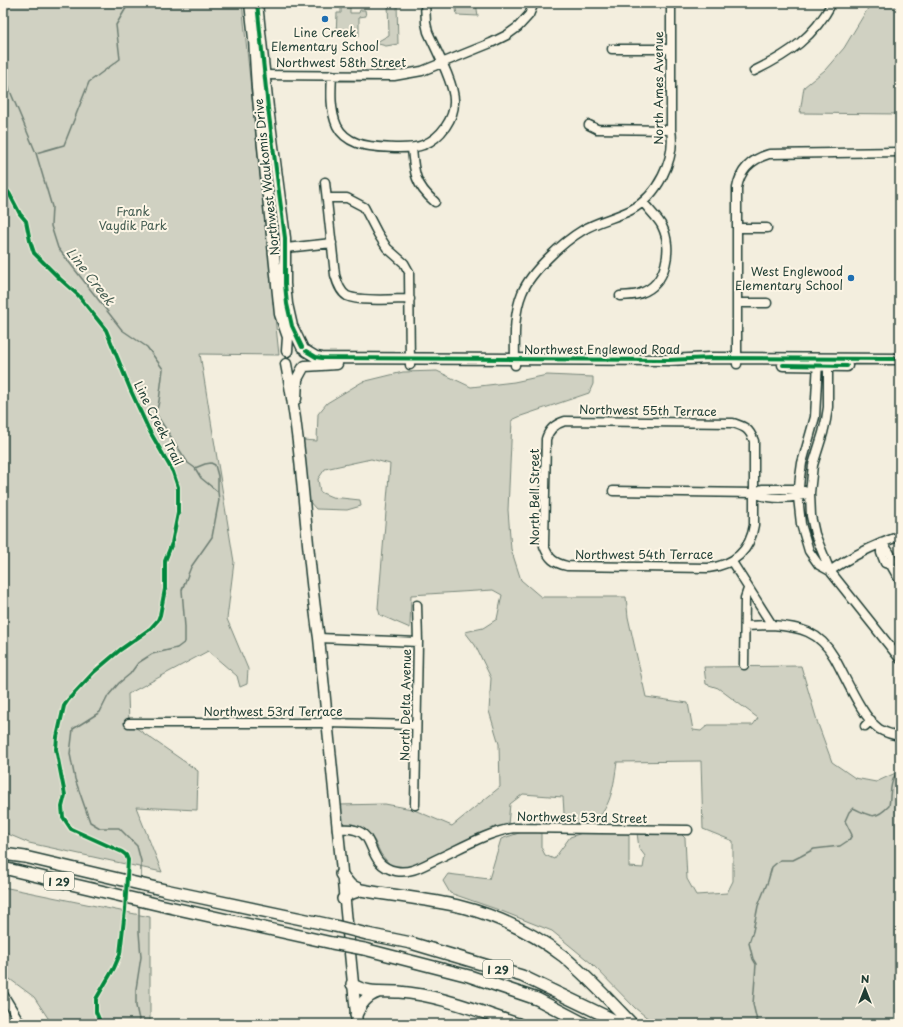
<svg xmlns="http://www.w3.org/2000/svg" width="903" height="1027" font-family="'Playpen Sans',sans-serif">
  <style>
    .green { fill: #d0d1c2; stroke: #78877b }
    .lines { fill: none; stroke-linecap: round; stroke-linejoin: round }
    .stream { stroke: #6c7d72; stroke-width: 1.5 }
    .minor-casing { stroke: #1f3d34; stroke-width: 11 }
    .major-casing { stroke: #1f3d34; stroke-width: 13 }
    .highway-casing { stroke: #1f3d34; stroke-width: 14 }
    .minor { stroke: #fcf5e5; stroke-width: 8 }
    .major { stroke: #fcf5e5; stroke-width: 10 }
    .highway { stroke: #fcf5e5; stroke-width: 11 }
    .highway-bridge-casing { stroke: #1f3d34; stroke-width: 14; stroke-linecap: butt }
    .highway-bridge { stroke: #fcf5e5; stroke-width: 11 }
    .cycleway-casing { stroke: #fcf5e5; stroke-width: 6 }
    .cycleway { stroke: #00873e; stroke-width: 4 }
    .poi-dot { fill: #1f6fb2; stroke: #fcf5e5; stroke-width: 1.5 }
    .labels { text-anchor: middle; dominant-baseline: central; stroke-width: 4; stroke-linejoin: round; paint-order: stroke }
    .shield { fill: #fcf5e5; stroke: #617469; stroke-width: 1 }
    .shield-label { font-size: 11px; font-weight: bold; fill: #1f3d34 }
    .poi-label { font-size: 12px; fill: #1f3d34; stroke: #fcf5e5 }
    .street-label { font-size: 12px; fill: #1f3d34; stroke: #fcf5e5 }
    .park-label { font-size: 12px; fill: #425b50; stroke: #fcf5e5 }
    .water-label { font-size: 13px; font-style: italic; fill: #465d53; stroke: #fcf5e5 }
  </style>
  <rect width="100%" height="100%" fill="#f3eede"/>
  <filter id="ink" filterUnits="userSpaceOnUse"><feTurbulence type="fractalNoise" baseFrequency=".025" numOctaves="2"/><feDisplacementMap in="SourceGraphic" scale="8" xChannelSelector="R" yChannelSelector="G"/><feConvolveMatrix kernelMatrix="1 2 1 2 8 2 1 2 1" color-interpolation-filters="sRGB"/></filter>
  <g filter="url(#ink)">
    <path class="green" d="M3 3H242L279 355 200 354 234 562 227 619 248 669 247 684 240 687 237 676 208 651 128 694 129 723 198 771 197 810 136 807 162 872 29 843 3 832Z
      M388 3H397L398 44 386 46 375 43 389 35Z
      M455 3H476L478 16 457 15Z
      M871 3H900V114L800 113 804 87 825 70 844 48Z
      M341 4H350V13H359L360 10H365L366 16 359 17V36L336 35 337 13H341Z
      M437 371 471 387 514 382 547 375 593 377V384L589 393 521 416 512 420 508 510 511 549 521 580 541 597H626L628 617 646 697 688 703 693 730 701 731 708 725H753L758 718 718 688 706 684 704 667 801 666 818 724 832 762 855 778 876 782 900 771V1024H655L635 1008 591 963 552 931 499 910 450 893 443 881 448 874 489 879 501 839 528 830 541 831V847L545 855 554 859 570 837 582 833 629 832V867L643 868 645 856 639 848 637 833H680L685 838 687 879 696 895 727 893 733 881V841L703 829 701 761 617 762C614 784 611 812 590 824 585 826 576 825 571 825L564 813 563 797 523 794 510 804 508 825 412 867 391 866 381 854 374 840 367 831 352 825 342 824 339 805 385 804 412 809 452 826 500 787 499 744 489 711 491 678 475 645 465 632 483 628 497 619 502 595 493 590 411 595 410 628 380 615 378 608 390 464 371 459 325 469 318 479 320 492 332 497 360 500 361 506 347 510 316 509 308 500 303 440 317 441 318 414 327 403 362 382 403 372Z
      M3 887 150 917V1024H52L34 997 3 974Z"/>
    <g class="lines">
      <path class="stream" d="M3 66 10 91 36 153 52 207 51 226 58 248 122 330 147 347 163 369 159 401 156 414 188 463 195 468 201 478 218 492 219 500 212 537 191 567 182 590 185 627V642L177 648 152 654 138 663 130 674 119 683 108 696 100 712 73 729 70 754 75 779 90 822 100 828H119L137 846 141 861V881
        M36 153 64 145 89 82 120 59 116 25 129 3
        M195 468 205 464 211 463 215 465 218 476V492
        M139 905V932L141 957 136 989V1006L140 1024
        M762 1024 757 1021 753 1004 756 964 753 959 749 943 753 931 758 906 768 881 772 867 780 860H793L801 856 814 849 840 846 849 840 852 835 845 821 849 812 853 808C871 816 874 821 889 806 891 795 889 786 895 775L900 774"/>
      <g class="minor-casing">
        <path id="minor" d="M612 49H670
          M754 71C789 54 814 37 832 3
          M259 75 394 76 422 71 491 43 507 35 518 27 529 15 534 3
          M332 75C331 92 330 110 337 126 341 134 349 140 357 143 370 148 411 150 423 145 441 138 455 118 454 100 454 83 435 48 428 32L426 23 425 3
          M589 125 597 129 671 130
          M412 148C414 173 415 185 435 202
          M325 182 335 275C337 282 340 292 347 296 360 302 395 299 410 299
          M327 198H347L364 207 378 234 387 248 404 263 409 272 410 365
          M737 228H767
          M286 248 332 243
          M620 296C627 295 635 296 641 293 667 284 673 248 662 226 659 219 648 209 643 202
          M738 303H767
          M818 361 815 417 802 463 800 477 798 497 801 524 809 551 819 565 830 571
          M828 361V407L826 420 823 433 813 465 810 493 811 516 815 534 830 571 900 659
          M737 364V188C740 170 752 159 769 154L900 152
          M515 365C515 341 513 315 522 293 531 271 563 242 583 230 598 221 615 218 631 210 657 196 676 160 671 130V3
          M565 421 733 423C745 427 749 428 754 441V525C750 551 734 565 708 568L567 566C554 563 549 559 544 546L546 439C549 429 555 424 565 421Z
          M613 491 754 493C770 500 793 499 810 493
          M754 493 762 489H799L804 491
          M881 543C887 549 894 555 891 565L900 581
          M881 543V553L885 563 891 565
          M732 562 772 625C800 627 819 631 834 657 845 676 862 717 879 729 886 733 893 735 900 736
          M830 571C851 556 875 545 900 536
          M745 626 772 625
          M319 638 418 642
          M744 665 745 598 748 589
          M129 723H327L416 725
          M865 726 871 720
          M415 805 418 642 417 605
          M337 829C343 829 349 828 355 830 377 835 366 865 396 871 411 874 424 865 437 859 461 848 488 832 514 828L688 830
          M3 994 21 1024"/>
      </g>
      <g class="major-casing">
        <path id="major" d="M250 3 254 39 257 88 280 314 288 337 287 351
          M257 3 268 108 285 238V284L287 304 292 326 302 347
          M306 351 316 357 322 358 669 360 710 358 900 359
          M286 364C304 454 305 547 319 638L357 1024
          M783 365 847 366
          M305 366 337 364
          M296 399 297 379 303 368"/>
      </g>
      <g class="highway-casing">
        <path id="highway" d="M3 854 25 857 165 890 335 926
          M3 868 160 905 332 943
          M341 874 350 885 361 890
          M343 899 349 894 361 890C394 896 429 899 462 907 498 916 534 934 563 956 588 977 610 1001 632 1024
          M367 934 411 943 522 976 622 1024
          M364 949 469 976 537 999 585 1024
          M352 984C366 994 383 991 399 992 440 995 480 1012 518 1024
          M356 1015C361 1004 366 996 378 992"/>
      </g>
      <use href="#minor" class="minor"/>
      <use href="#major" class="major"/>
      <use href="#highway" class="highway"/>
      <g class="highway-bridge-casing">
        <path id="highway-bridge" d="M335 926 367 934
          M332 943 364 949"/>
      </g>
      <use href="#highway-bridge" class="highway-bridge"/>
      <g class="cycleway-casing">
        <path id="cycleway" d="M257 3 268 108 285 238V284L287 304 292 326 302 347
          M3 186 9 193 20 214 26 221 30 241 34 253 60 279 78 295 106 330 131 391 149 430 173 472 178 487V513L172 543 165 561V589L160 615 158 620 150 629 120 650 94 672 68 700 64 706 57 737 56 749 65 795 62 807 63 817 71 829 122 852 126 855 128 860 125 910 120 954 114 968 96 999V1012L101 1024
          M306 351 316 357 322 358 669 360 710 358 900 359
          M783 365 847 366"/>
      </g>
      <use href="#cycleway" class="cycleway"/>
    </g>
  </g>
  <g class="poi-dot">
    <circle cx="325" cy="19" r="4"/>
    <circle cx="851" cy="278" r="4"/>
  </g>
  <g class="labels">
    <g class="shield">
      <rect x="44" y="872" width="30" height="18" rx="3"/>
      <rect x="483" y="960" width="30" height="18" rx="3"/>
    </g>
    <g class="shield-label">
      <text x="59" y="881">I 29</text>
      <text x="498" y="969">I 29</text>
    </g>
    <g class="poi-label">
      <text x="325" y="32">Line Creek<tspan x="325" dy="14">Elementary School</tspan></text>
      <text x="843" y="271" text-anchor="end">West Englewood<tspan x="843" dy="14">Elementary School</tspan></text>
    </g>
    <g class="street-label">
      <text x="341" y="62">Northwest 58th Street</text>
      <text transform="translate(658 88) rotate(-90)">North Ames Avenue</text>
      <text transform="translate(266 177) rotate(-96)">Northwest Waukomis Drive</text>
      <text x="602" y="349">Northwest Englewood Road</text>
      <text transform="translate(648 410) rotate(1)">Northwest 55th Terrace</text>
      <text transform="translate(159 423) rotate(63)">Line Creek Trail</text>
      <text transform="translate(534 497) rotate(-90)">North Bell Street</text>
      <text x="644" y="554">Northwest 54th Terrace</text>
      <text transform="translate(405 705) rotate(-89)">North Delta Avenue</text>
      <text x="273" y="711">Northwest 53rd Terrace</text>
      <text transform="translate(582 817) rotate(1)">Northwest 53rd Street</text>
    </g>
    <g class="park-label">
      <text x="133" y="211">Frank<tspan x="133" dy="14">Vaydik Park</tspan></text>
    </g>
    <g class="water-label">
      <text transform="translate(91 276) rotate(52)">Line Creek</text>
    </g>
  </g>
  <rect width="903" height="1027" fill="none" stroke="#fcf5e5" stroke-width="16"/>
  <rect x="8" y="8" width="887" height="1011" fill="none" stroke="#1f3d34" stroke-width="1.5" filter="url(#ink)"/>
  <g transform="translate(865 989)" stroke="#fcf5e5" stroke-width="3" paint-order="stroke">
  <path d="M0-3L7 15L0 10L-7 15Z" fill="#1f3d34"/>
  <text y="-6" font-size="11" font-weight="bold" text-anchor="middle" fill="#1f3d34">N</text>
  </g>
</svg>
